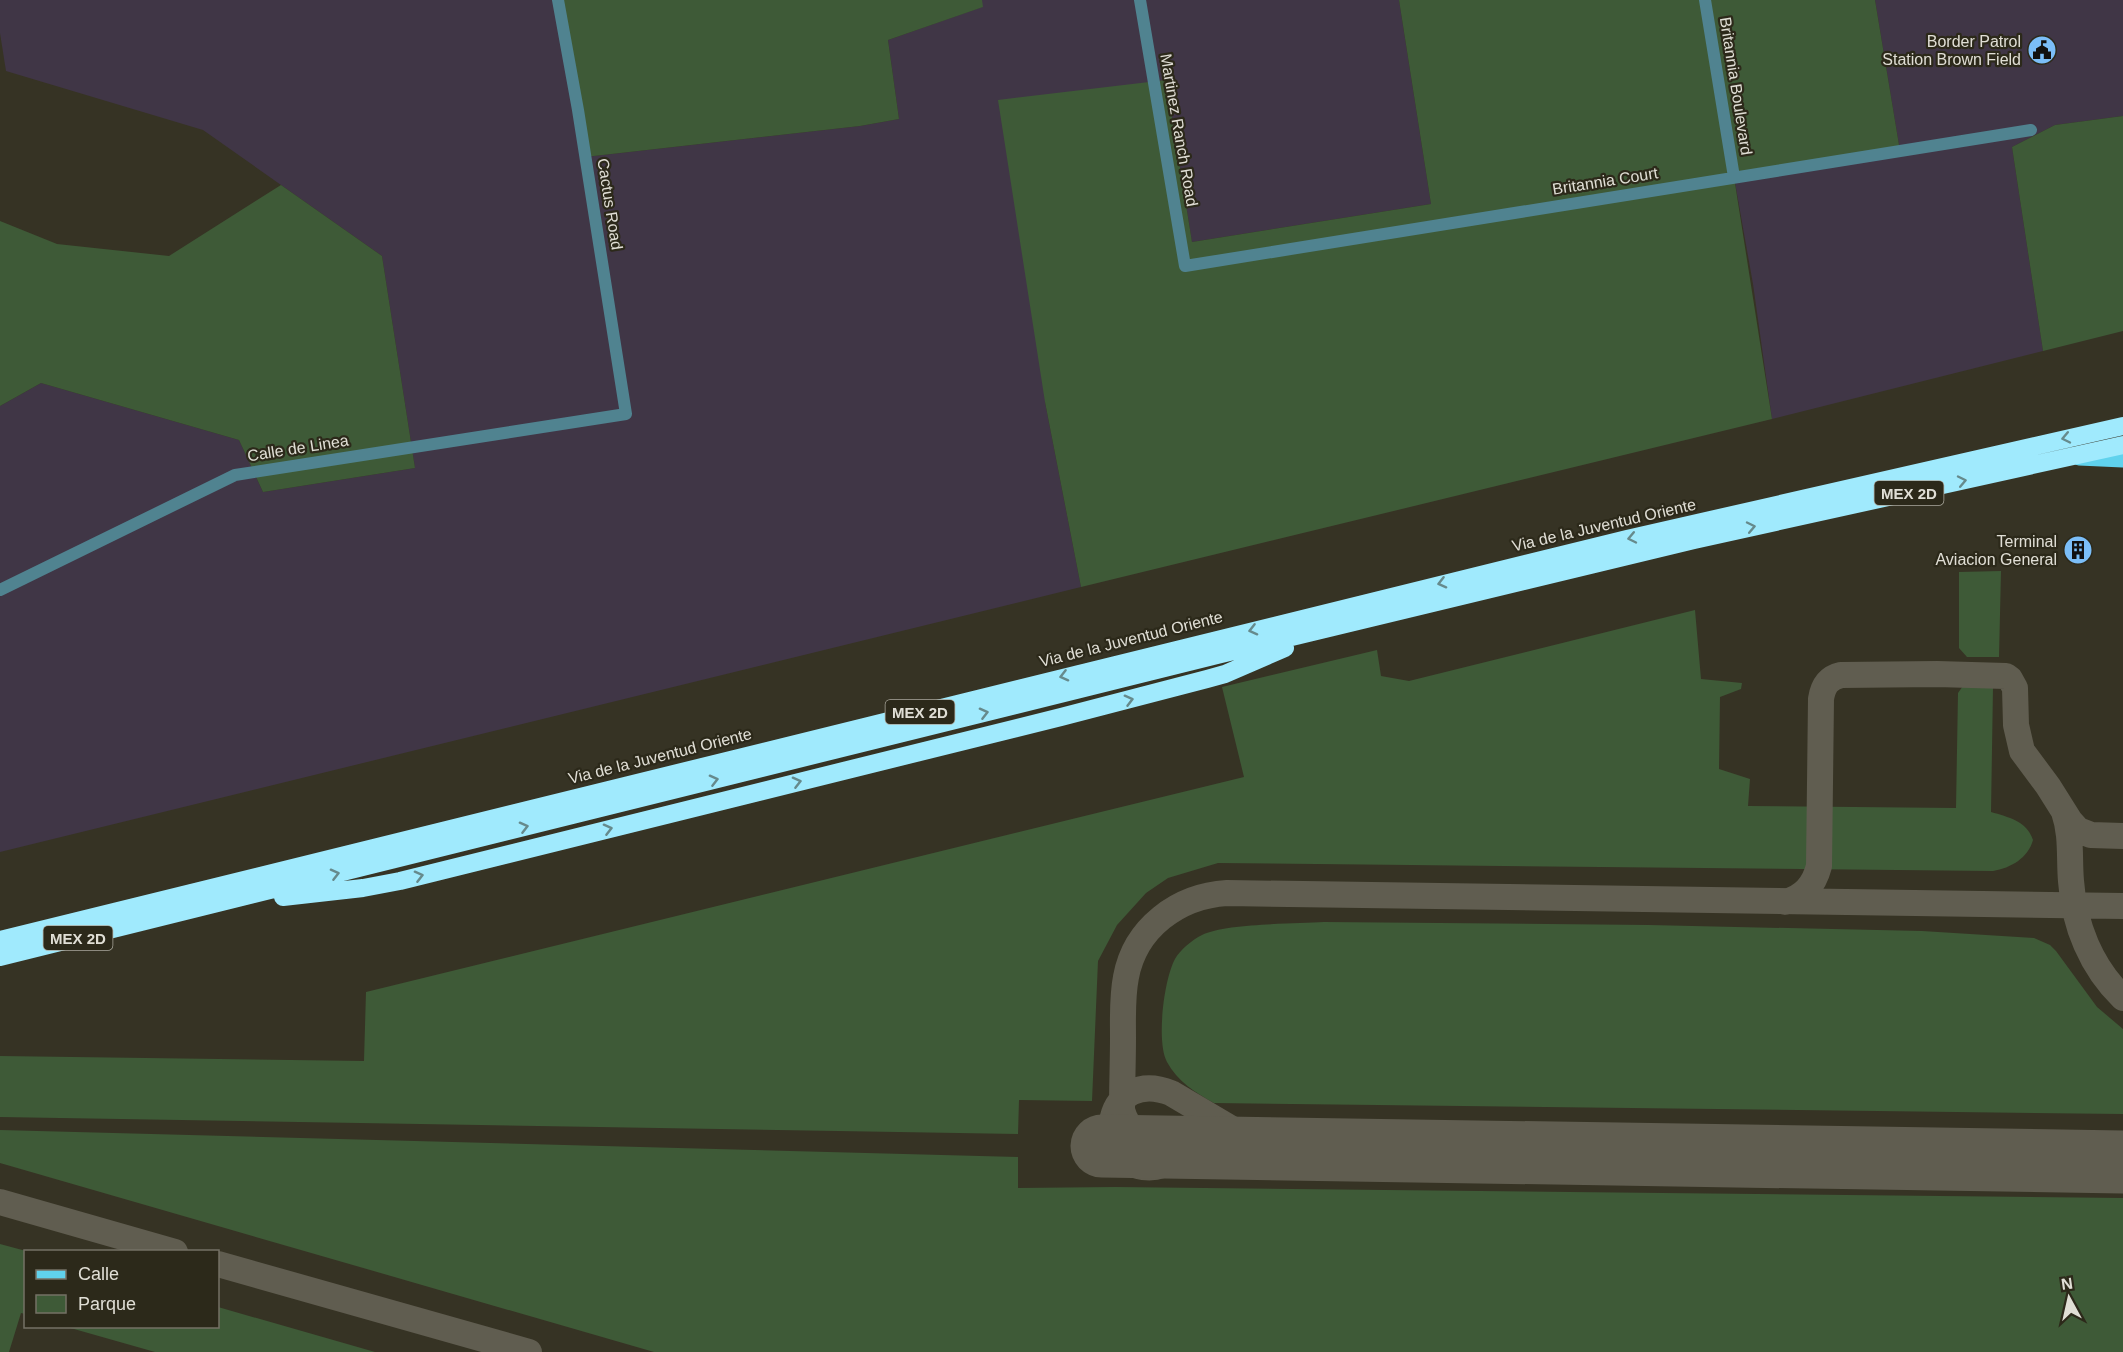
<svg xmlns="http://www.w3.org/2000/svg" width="2123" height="1352" font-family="Helvetica,sans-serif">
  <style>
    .industrial { fill: #403646 }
    .green { fill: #3e5a37 }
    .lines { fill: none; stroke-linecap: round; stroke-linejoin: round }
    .taxiway { stroke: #605d50; stroke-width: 26 }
    .runway { stroke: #605d50; stroke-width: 63 }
    .minor { stroke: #508390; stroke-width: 12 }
    .major { stroke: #60d2ed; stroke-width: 15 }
    .highway { stroke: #a0eafd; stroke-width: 18 }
    .oneway { stroke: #668a8c }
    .labels { text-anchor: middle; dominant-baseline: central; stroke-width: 4.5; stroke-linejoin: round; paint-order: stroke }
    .shield { fill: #2c291a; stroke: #aaa89d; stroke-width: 1.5 }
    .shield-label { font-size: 15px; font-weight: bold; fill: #e0ded5 }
    .poi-label { font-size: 16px; fill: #e0ded5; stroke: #2c291a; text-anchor: end }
    .street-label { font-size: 16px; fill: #e0ded5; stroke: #2c291a }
  </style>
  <rect width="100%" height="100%" fill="#363324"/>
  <path class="industrial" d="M0 0H559L585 157 860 126 899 119 888 40 982 7V0H1399L1431 204 1192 242 1166 80 1045 402 1081 587 0 852V406L41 383 239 440 263 492 415 468 382 256 203 130 6 71 0 33Z
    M1875 0H2123V116L2055 125 2012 147 2043 351 1772 419 1753 284 1734 177 1900 151Z"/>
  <path class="green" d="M558 0H982L983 7 888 40 899 119 860 126 585 157Z
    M1399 0H1875L1900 151 1734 177 1772 419 1081 587 1045 402 998 100 1166 80 1192 242 1431 204Z
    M2123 116V331L2043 351 2012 147 2055 125Z
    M281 185 382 256 415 468 263 492 239 440 41 383 0 406V221L57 244 169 256Z
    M2001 571 1999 657H1967L1959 648V572Z
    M1695 610 1701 679 1742 683 1741 689 1720 697 1719 769 1750 779 1748 806 1956 808 1958 693 1965 683H1990L1993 687 1991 812C2008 817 2027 821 2033 840 2028 858 2011 868 1993 871L1218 863 1168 878 1146 893 1117 925 1098 961 1092 1101 1019 1100 1018 1134 0 1117V1056L364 1061 366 992 1244 777 1222 687 1377 650 1381 676 1409 681Z
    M1324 922 1649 925 1922 931 2034 938 2050 945 2056 951 2097 1007 2123 1029V1114L1214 1103C1196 1093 1177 1081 1167 1062 1156 1042 1164 979 1175 959 1180 950 1192 940 1202 935 1225 923 1295 924 1324 922Z
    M0 1130 1018 1157V1188L1115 1187 2123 1198V1352H654L0 1163Z
    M0 1244 26 1251 25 1314 21 1313 9 1352H0Z
    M218 1307 375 1352H155L67 1327 218 1326Z"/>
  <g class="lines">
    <path class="taxiway" d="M2064 812C2072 835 2069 858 2071 881 2074 925 2091 967 2123 998
      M1785 902C1804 897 1814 885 1819 866L1821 699C1823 686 1828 678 1841 675L1937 674 2006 676 2010 679 2015 688 2016 725 2022 751 2048 786 2070 821 2078 830 2091 835 2123 836
      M1162 1147C1141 1140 1128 1131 1122 1110 1122 1085 1123 1061 1123 1037 1123 1017 1122 997 1126 977 1135 928 1178 896 1227 893L2123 906
      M1208 1148C1202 1149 1195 1148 1189 1150 1170 1155 1169 1170 1143 1167 1091 1160 1105 1067 1171 1093L1259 1145 1282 1149
      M2081 1161 2123 1158
      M0 1202 175 1252
      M218 1264 529 1352"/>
    <path class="runway" d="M1102 1146 2123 1162"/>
    <path class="minor" d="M1140 0 1185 266 2031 130
      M1705 0 1734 177
      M0 590 235 475 626 414 578 110 558 0"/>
    <path class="major" d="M2079 458 2123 460"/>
    <path class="highway" d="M283 897 363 888 400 881 1061 717 1207 679 1225 674 1285 648
      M0 940 1627 539 2123 426
      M0 957 1217 655 1694 540 2123 445"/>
  </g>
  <defs><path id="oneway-chevron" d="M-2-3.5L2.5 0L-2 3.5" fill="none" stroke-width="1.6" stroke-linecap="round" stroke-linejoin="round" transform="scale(1.5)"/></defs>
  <g class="oneway">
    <use href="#oneway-chevron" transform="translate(2066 438) rotate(168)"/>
    <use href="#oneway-chevron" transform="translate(1962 481) rotate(-12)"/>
    <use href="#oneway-chevron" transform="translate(1751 527) rotate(-12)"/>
    <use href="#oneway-chevron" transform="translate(1632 538) rotate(168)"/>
    <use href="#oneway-chevron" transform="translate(1442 583) rotate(166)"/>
    <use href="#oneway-chevron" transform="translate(1253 630) rotate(166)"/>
    <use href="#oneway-chevron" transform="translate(1064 676) rotate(166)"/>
    <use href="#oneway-chevron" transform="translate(1129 700) rotate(-15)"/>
    <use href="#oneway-chevron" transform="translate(984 713) rotate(-14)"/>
    <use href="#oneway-chevron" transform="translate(714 780) rotate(-14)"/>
    <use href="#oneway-chevron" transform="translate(797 782) rotate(-14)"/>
    <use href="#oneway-chevron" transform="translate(524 827) rotate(-14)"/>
    <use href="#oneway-chevron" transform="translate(608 829) rotate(-14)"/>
    <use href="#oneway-chevron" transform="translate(335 874) rotate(-14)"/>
    <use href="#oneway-chevron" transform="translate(419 876) rotate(-14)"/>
  </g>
  <defs>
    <g id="civic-disc" transform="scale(1.5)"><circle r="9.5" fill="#7bbef8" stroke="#2c291a"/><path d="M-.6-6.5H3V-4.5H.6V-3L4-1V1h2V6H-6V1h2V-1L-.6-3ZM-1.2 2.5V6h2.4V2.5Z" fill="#111"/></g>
    <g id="building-disc" transform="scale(1.5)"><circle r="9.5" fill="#7bbef8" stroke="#2c291a"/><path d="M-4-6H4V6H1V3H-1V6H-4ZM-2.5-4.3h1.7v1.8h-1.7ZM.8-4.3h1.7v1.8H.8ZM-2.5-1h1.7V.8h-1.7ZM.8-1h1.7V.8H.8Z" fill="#111"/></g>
  </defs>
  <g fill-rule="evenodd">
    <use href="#civic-disc" x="2042" y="50"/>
    <use href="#building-disc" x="2078" y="550"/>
  </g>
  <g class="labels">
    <g class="shield">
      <rect x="1874.5" y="481" width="69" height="24" rx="4.5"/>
      <rect x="885.5" y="700" width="69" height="24" rx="4.5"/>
      <rect x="43.5" y="926" width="69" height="24" rx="4.5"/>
    </g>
    <g class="shield-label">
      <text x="1909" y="493">MEX 2D</text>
      <text x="920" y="712">MEX 2D</text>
      <text x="78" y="938">MEX 2D</text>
    </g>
    <g class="poi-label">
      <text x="2021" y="41">Border Patrol<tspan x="2021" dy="18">Station Brown Field</tspan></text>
      <text x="2057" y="541">Terminal<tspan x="2057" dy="18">Aviacion General</tspan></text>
    </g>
    <g class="street-label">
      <text transform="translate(1736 86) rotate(81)">Britannia Boulevard</text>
      <text transform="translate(1179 130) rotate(80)">Martinez Ranch Road</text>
      <text transform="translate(1605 181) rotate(-9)">Britannia Court</text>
      <text transform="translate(610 204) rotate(81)">Cactus Road</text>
      <text transform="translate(298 448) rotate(-9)">Calle de Linea</text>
      <text transform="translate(1604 525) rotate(-13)">Via de la Juventud Oriente</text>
      <text transform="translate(1131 639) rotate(-14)">Via de la Juventud Oriente</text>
      <text transform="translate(660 756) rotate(-14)">Via de la Juventud Oriente</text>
    </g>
  </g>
  <rect x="24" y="1250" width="195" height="78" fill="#2c291a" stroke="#747165" stroke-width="1.5"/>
  <rect x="36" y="1270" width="30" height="9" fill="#60d2ed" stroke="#747165" stroke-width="1.5"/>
  <text x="78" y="1280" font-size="18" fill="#e0ded5">Calle</text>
  <rect x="36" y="1295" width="30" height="18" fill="#3e5a37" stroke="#747165" stroke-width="1.5"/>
  <text x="78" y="1310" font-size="18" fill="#e0ded5">Parque</text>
  <g transform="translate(2069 1298) rotate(352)" stroke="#2c291a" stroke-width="4.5" paint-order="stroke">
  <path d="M0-4.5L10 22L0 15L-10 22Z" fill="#e0ded5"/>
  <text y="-9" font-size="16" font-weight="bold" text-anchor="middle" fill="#e0ded5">N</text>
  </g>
</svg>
